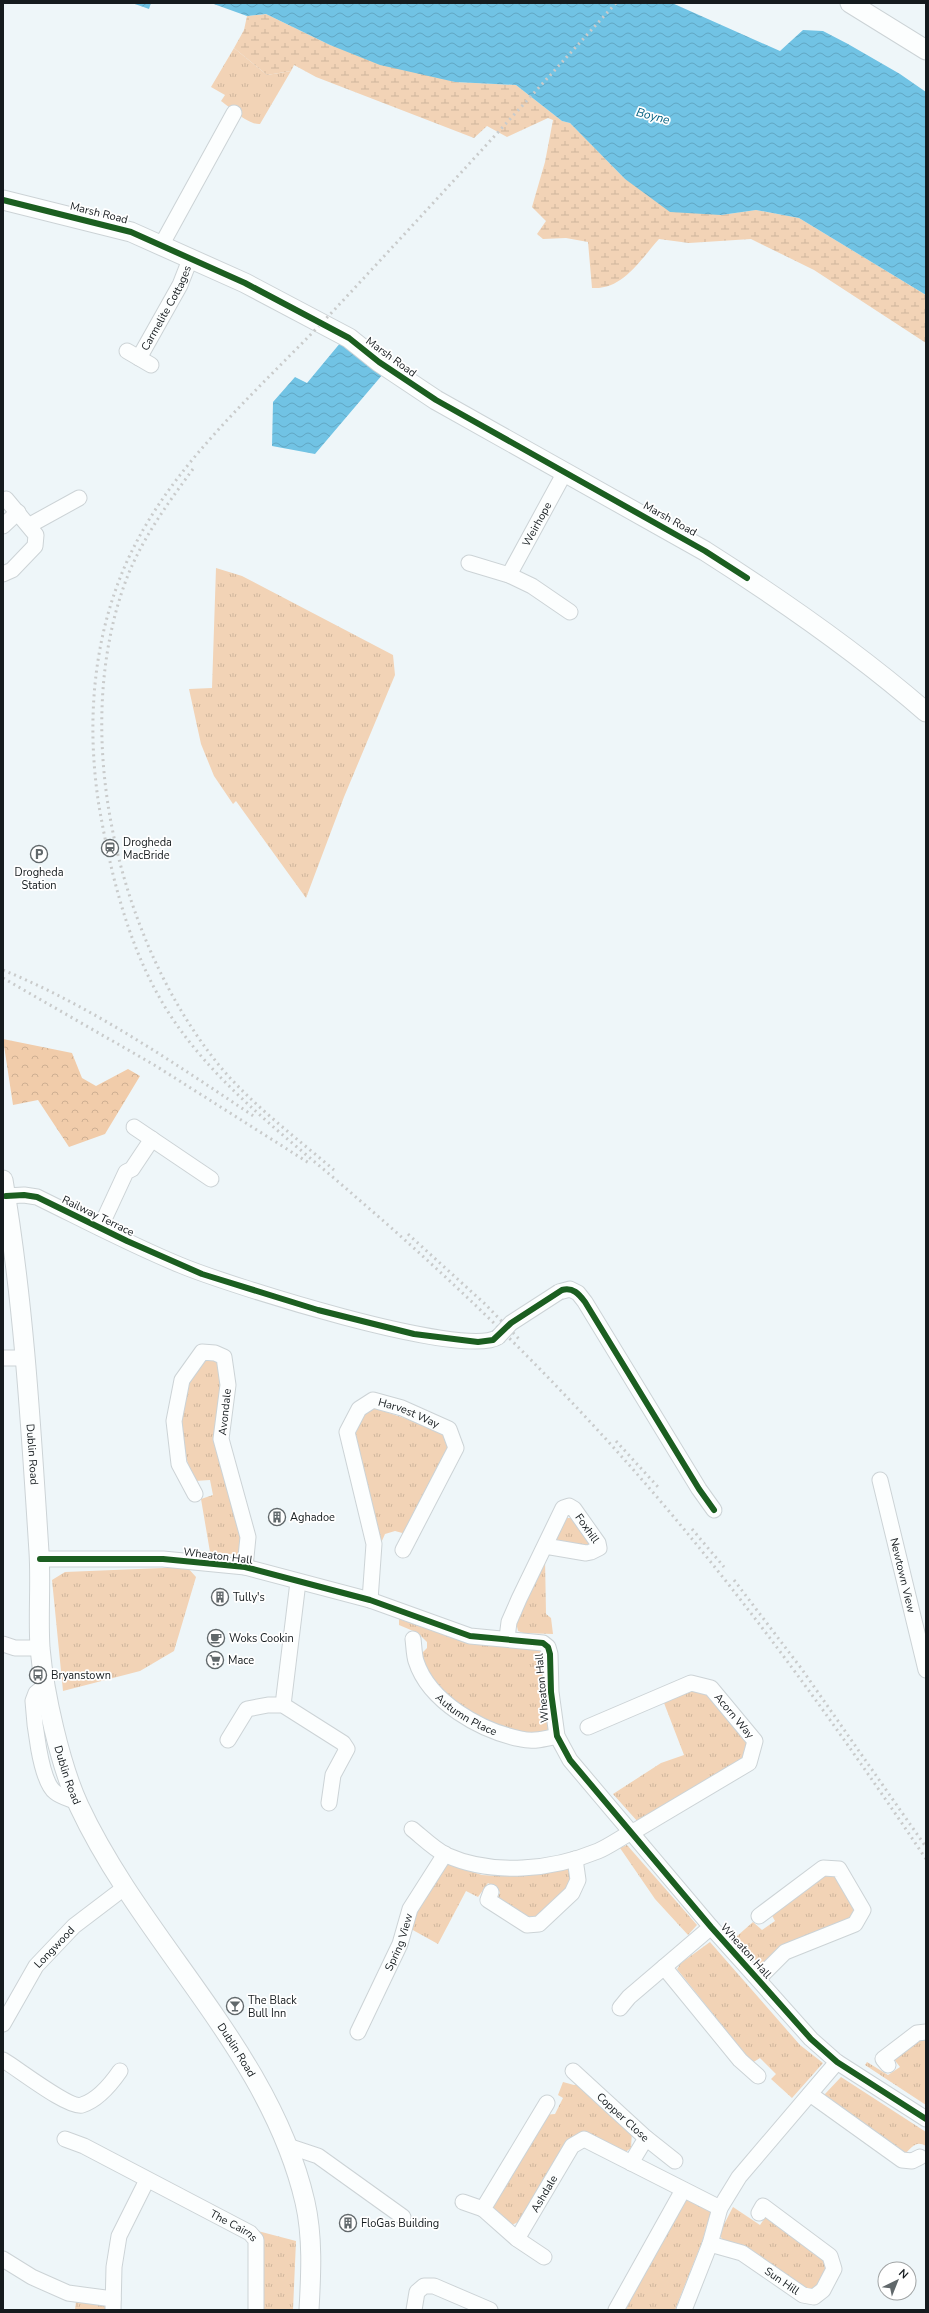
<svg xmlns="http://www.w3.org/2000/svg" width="929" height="2313" font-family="'Nunito Sans',sans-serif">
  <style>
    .grass { fill: url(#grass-tufts) }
    .forest { fill: url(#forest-crowns) }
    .wetland { fill: url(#wetland-marsh) }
    .water { fill: url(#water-waves) }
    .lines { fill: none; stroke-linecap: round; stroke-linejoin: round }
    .minor-casing { stroke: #ccd3d6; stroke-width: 17 }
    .major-casing { stroke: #ccd3d6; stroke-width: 21 }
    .minor { stroke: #fcfefe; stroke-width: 15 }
    .major { stroke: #fcfefe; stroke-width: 19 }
    .rail { stroke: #c9cbcb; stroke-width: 3; stroke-dasharray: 2 4; stroke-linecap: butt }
    .minor-bridge-casing { stroke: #ccd3d6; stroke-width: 17; stroke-linecap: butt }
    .minor-bridge { stroke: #fcfefe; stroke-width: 15 }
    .cycleway-casing { stroke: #fff; stroke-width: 8 }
    .cycleway { stroke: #1b5e20; stroke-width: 6 }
    .labels { text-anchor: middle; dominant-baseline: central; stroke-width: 3.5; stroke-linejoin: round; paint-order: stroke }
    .street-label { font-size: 11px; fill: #151b1e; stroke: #fff }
    .poi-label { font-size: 11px; fill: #151b1e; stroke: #fff; text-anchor: start }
    .water-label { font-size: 12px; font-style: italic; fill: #015f7f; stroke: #fff }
  </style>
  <defs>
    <pattern id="grass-tufts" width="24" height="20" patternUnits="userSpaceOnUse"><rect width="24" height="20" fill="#f2d3b6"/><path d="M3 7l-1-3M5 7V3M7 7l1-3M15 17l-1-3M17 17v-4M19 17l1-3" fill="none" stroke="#cfb59c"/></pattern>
    <pattern id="forest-crowns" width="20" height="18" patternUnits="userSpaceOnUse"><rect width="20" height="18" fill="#f1ccaa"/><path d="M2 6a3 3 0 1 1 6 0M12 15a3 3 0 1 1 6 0" fill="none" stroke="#ceaf92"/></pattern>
    <pattern id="wetland-marsh" width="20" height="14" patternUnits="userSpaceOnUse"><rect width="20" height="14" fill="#f2d3b6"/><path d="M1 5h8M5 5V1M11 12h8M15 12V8" fill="none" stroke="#cfb59c"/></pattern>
    <pattern id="water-waves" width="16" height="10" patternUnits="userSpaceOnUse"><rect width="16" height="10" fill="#71c3e4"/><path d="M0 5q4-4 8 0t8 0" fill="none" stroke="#61a7c3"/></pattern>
  </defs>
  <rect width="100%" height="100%" fill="#eef6f9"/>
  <path class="grass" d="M234 48 267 75 291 71 260 124C248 125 231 108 221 101L225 95 211 87Z
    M216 568 242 576 393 655 395 675 344 797 306 898 236 801 233 804 214 776 201 744 189 689 212 688Z
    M204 1359H214L222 1365 223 1386 215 1429 243 1537 239 1555 210 1552 201 1499 213 1495 210 1480 195 1481C191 1471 186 1460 184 1449 178 1419 183 1382 204 1359Z
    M371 1407 440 1430 447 1437 449 1447 406 1534 395 1531 385 1534 381 1543 353 1436 360 1415Z
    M563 1518H574L591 1544 587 1547 557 1542 555 1538Z
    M545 1557 546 1614 551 1618 553 1634 523 1633 518 1631 516 1622Z
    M187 1567 196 1577 174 1651 140 1671 63 1691 52 1580 65 1572Z
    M399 1619 471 1643 540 1650 543 1655V1697L548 1729C546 1731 543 1733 540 1734 522 1741 455 1709 443 1695 433 1683 427 1669 421 1654L427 1648V1642L418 1633 399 1625Z
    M695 1689 712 1696 745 1739 747 1747 745 1759 638 1822 613 1794 661 1763 684 1755 664 1703Z
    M627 1845 697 1925 688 1935 655 1899 620 1848Z
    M448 1864 482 1875 497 1876 565 1867 572 1871C574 1893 550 1906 536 1920H526L497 1900 500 1892 488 1883 478 1897 466 1891 438 1944 411 1929 414 1915 440 1869Z
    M824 1872 832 1873 856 1909 855 1916 783 1946 761 1967 736 1937 753 1922 762 1930 775 1921 770 1912Z
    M710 1942 800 2045 823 2063 792 2098 771 2079 776 2074 760 2058 752 2063 677 1969 681 1963Z
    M926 2036V2105L865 2065 867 2062 888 2075 900 2067 893 2058Z
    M841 2077 926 2132V2146C916 2140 912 2147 905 2154L825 2098V2094Z
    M563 2082 574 2085 582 2083 632 2131 631 2148 624 2153 584 2135 522 2220 510 2226 495 2215 493 2206 543 2115 555 2114 563 2098 558 2095Z
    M686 2199 711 2211 702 2242 675 2310H621Z
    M733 2207 760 2225 767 2215 826 2260 830 2270 814 2292 804 2291 741 2244H728L722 2241 720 2232Z
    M254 2230 296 2241 293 2310H260Z
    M76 2301 103 2303 109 2310H75Z"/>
  <path class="forest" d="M3 1039 72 1053 82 1078 96 1086 128 1069 140 1076 105 1134 69 1147 38 1100 13 1105Z"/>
  <path class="wetland" d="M266 14 330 45 455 82 516 85 562 121 570 123 625 179 721 215 756 210 799 218 926 295V343L814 270 751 239 689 243 659 239C640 260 623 290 592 288L588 242 566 238 543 239 537 234 546 221 532 207 545 162 553 120 548 118 507 137 487 126 474 138 316 77 294 65 291 71 267 75 234 48 244 30 247 16Z"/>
  <path class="water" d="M132 3H151L149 9Z
    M211 3H672L780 51 803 30 823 31 848 44 900 74 926 92V295L799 218 756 210 721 215 670 212 625 179 570 123 562 121 516 85 455 82 380 65 330 45 266 14 247 16Z
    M341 342 383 374 315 454 272 446 273 402 295 377 307 383Z"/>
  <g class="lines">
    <g class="minor-casing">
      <g id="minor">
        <path d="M162 244 234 113"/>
        <path d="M127 351 151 365"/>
        <path id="s1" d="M139 358 180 285 191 257"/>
        <path d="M30 525 79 498"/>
        <path d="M3 526 18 512"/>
        <path d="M469 563 509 575 532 586 570 612"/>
        <path d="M3 574 12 570 35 546 36 535 6 499"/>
        <path id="s2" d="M509 575 565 472"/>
        <path d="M134 1127 211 1179"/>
        <path d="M6 1196 24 1195 37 1197C84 1220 131 1245 180 1265 225 1284 464 1360 498 1337"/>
        <path d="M100 1228 126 1172 132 1169 152 1139"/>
        <path d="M559 1292 570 1289 578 1293 585 1302 699 1489 714 1510"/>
        <path d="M3 1358H25"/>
        <path id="s3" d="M880 1480 926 1670"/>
        <path d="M195 1494 179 1464 174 1421 182 1380 202 1352 215 1353 224 1357 228 1385 221 1439 248 1537 245 1567"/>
        <path d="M40 1559H163L245 1567 370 1600 470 1636 543 1643 548 1647 550 1654 551 1692 557 1736 570 1760 711 1927 811 2039 837 2062 926 2119"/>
        <path id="s4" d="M370 1600 374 1544 347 1432 359 1409 373 1400 402 1408 449 1429 456 1448 403 1550"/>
        <path id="s5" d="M507 1638 509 1622 519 1599 563 1508 569 1506 574 1509 598 1543 599 1548 591 1552 586 1553 545 1546"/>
        <path id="s6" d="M413 1639C414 1646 414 1655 416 1661 429 1702 481 1731 521 1739 533 1742 545 1739 557 1736"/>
        <path d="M3 1644 15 1648H40"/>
        <path d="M45 1686 36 1693 33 1701C34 1719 40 1781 55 1792 61 1797 70 1799 77 1802"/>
        <path d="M283 1705 298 1582"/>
        <path d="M228 1740 247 1709 268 1705H283L343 1743 347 1749 333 1775 329 1803"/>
        <path d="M412 1829C422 1837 434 1849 446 1855 493 1876 552 1870 598 1851 612 1845 624 1835 638 1829L749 1763 755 1741 711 1688 691 1683 588 1727"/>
        <path d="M491 1892 488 1900 527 1925 539 1924 572 1893 578 1880 575 1859"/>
        <path d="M664 1967 740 2060 758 2076"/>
        <path d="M758 1979 785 1952 855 1924 863 1910 839 1869 823 1868 759 1916"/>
        <path d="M620 2008 629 1997 711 1927"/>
        <path id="s7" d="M3 2024 36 1966 74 1926 124 1888"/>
        <path id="s8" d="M358 2032 400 1944 410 1909 445 1854"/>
        <path d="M3 2060C17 2068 69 2109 82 2105 98 2100 111 2084 120 2071"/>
        <path d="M888 2065 883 2059 917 2033 926 2032"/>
        <path id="s9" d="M573 2071 646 2138 675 2161"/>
        <path d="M810 2094 902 2160 912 2161 920 2157"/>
        <path id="s10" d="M547 2103 483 2209 517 2239 572 2146 584 2139 720 2208"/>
        <path id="s11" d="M65 2139 84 2146 250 2233 256 2240V2310"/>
        <path d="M288 2146 318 2156 403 2217"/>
        <path d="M631 2163 646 2138"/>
        <path d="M463 2202 483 2209"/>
        <path d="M517 2239 544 2257"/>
        <path id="s12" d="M710 2244 742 2253 803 2295 814 2297 823 2290 834 2269 830 2256 763 2206 759 2213"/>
        <path d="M3 2259 32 2277 68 2293 113 2299"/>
        <path d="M113 2310 114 2267 119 2236 147 2180"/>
        <path d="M414 2310 417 2292 424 2286H434L490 2310"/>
        <path d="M616 2310 683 2190"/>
        <path d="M684 2310 710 2244 720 2208 739 2177 837 2062"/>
      </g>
    </g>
    <g class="major-casing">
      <g id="major">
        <path d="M850 3 926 50"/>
        <path d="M3 200 131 232 245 283 349 338 379 362 436 400 705 551C782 600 857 652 926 712"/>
        <path id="s13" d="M3 1180C24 1303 31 1428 39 1552 41 1584 38 1616 40 1648 44 1693 60 1765 79 1806 143 1943 270 2051 305 2202 313 2237 311 2274 309 2310"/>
      </g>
    </g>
    <use href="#minor" class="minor"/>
    <use href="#major" class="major"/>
    <path class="rail" d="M616 3C523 105 430 207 336 308 269 380 183 453 137 541 94 622 85 716 99 806 111 875 128 946 165 1007 213 1085 289 1138 357 1198 435 1265 509 1335 579 1410 709 1548 820 1701 926 1859
      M193 469C168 503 144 536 128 575 69 726 115 929 211 1055 244 1099 292 1134 334 1170
      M3 970C93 1007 174 1063 255 1117
      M3 978 156 1066 309 1163
      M408 1234 485 1304 521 1341
      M616 1441 658 1487
      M692 1529 724 1567
      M734 1580 801 1668 926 1847"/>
    <g class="minor-bridge-casing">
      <path id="minor-bridge" d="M498 1337 511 1323 559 1292"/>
    </g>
    <use href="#minor-bridge" class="minor-bridge"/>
    <g class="cycleway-casing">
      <path id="cycleway" d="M3 200 131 232 245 283 349 338 379 362 436 400 705 551 747 578
        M6 1196 24 1195 37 1197 127 1241 202 1274 318 1310 414 1334 478 1342 493 1340 511 1323 562 1290C573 1287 579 1294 585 1302L699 1489 714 1510
        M40 1559H163L245 1567 370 1600 470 1636 543 1643 548 1647 550 1654 551 1692 557 1736 570 1760 711 1927 811 2039 837 2062 926 2119"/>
    </g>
    <use href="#cycleway" class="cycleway"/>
  </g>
  <defs>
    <g id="station-ring" transform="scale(0.9)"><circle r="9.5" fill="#fff" stroke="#61686b" stroke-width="1.5"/><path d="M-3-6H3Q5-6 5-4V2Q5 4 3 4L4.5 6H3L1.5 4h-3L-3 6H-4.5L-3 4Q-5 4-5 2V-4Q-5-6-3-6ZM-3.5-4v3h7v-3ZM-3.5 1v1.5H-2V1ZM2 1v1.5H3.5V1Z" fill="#61686b"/></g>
    <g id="parking-ring" transform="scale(0.9)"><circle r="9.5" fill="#fff" stroke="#61686b" stroke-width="1.5"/><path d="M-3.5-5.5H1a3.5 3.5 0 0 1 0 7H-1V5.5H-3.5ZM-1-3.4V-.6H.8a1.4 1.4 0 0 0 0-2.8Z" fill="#61686b"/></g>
    <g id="building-ring" transform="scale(0.9)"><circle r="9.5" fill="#fff" stroke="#61686b" stroke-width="1.5"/><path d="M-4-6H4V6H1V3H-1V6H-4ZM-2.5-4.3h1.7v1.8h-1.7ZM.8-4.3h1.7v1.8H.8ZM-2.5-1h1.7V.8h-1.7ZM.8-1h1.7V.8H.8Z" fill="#61686b"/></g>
    <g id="cafe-ring" transform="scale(0.9)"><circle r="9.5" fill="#fff" stroke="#61686b" stroke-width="1.5"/><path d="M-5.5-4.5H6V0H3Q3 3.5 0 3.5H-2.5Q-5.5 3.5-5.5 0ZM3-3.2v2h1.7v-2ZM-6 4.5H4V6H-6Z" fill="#61686b"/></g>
    <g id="supermarket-ring" transform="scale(0.9)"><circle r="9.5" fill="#fff" stroke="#61686b" stroke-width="1.5"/><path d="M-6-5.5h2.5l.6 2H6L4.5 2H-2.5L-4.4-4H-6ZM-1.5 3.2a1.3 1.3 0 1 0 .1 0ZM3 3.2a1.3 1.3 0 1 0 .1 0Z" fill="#61686b"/></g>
    <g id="bus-ring" transform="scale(0.9)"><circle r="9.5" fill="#fff" stroke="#61686b" stroke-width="1.5"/><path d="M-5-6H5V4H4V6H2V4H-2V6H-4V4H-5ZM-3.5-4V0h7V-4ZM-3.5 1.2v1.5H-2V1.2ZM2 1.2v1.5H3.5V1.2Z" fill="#61686b"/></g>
    <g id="bar-ring" transform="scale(0.9)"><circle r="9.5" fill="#fff" stroke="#61686b" stroke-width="1.5"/><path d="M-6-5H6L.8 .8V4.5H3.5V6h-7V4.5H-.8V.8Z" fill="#61686b"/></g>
  </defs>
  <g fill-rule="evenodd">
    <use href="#station-ring" x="110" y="848"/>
    <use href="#parking-ring" x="39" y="854"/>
    <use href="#building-ring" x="277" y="1517"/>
    <use href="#building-ring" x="220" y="1597"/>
    <use href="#cafe-ring" x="216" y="1638"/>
    <use href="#supermarket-ring" x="215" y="1660"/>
    <use href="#bus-ring" x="38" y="1675"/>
    <use href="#bar-ring" x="235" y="2006"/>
    <use href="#building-ring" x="348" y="2223"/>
  </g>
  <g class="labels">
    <g class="street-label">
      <text transform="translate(99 213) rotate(14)">Marsh Road</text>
      <text stroke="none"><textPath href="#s1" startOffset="57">Carmelite Cottages</textPath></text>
      <text transform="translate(391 357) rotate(36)">Marsh Road</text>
      <text transform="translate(670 519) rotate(29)">Marsh Road</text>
      <text stroke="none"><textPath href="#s2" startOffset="58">Weirhope</textPath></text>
      <text transform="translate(98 1216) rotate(26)">Railway Terrace</text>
      <text transform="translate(225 1412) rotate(-84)">Avondale</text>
      <text stroke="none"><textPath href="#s4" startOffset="252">Harvest Way</textPath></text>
      <text stroke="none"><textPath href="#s13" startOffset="276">Dublin Road</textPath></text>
      <text stroke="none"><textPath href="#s5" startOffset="178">Foxhill</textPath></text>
      <text transform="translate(218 1556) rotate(7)">Wheaton Hall</text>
      <text stroke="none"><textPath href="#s3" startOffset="98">Newtown View</textPath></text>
      <text transform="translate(542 1688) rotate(-95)">Wheaton Hall</text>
      <text stroke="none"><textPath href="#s6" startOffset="98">Autumn Place</textPath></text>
      <text transform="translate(734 1716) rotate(50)">Acorn Way</text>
      <text stroke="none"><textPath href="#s13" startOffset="600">Dublin Road</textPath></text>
      <text stroke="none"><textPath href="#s8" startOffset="99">Spring View</textPath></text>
      <text stroke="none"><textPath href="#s7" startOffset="93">Longwood</textPath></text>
      <text transform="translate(746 1951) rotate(48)">Wheaton Hall</text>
      <text stroke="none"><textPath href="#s13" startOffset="924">Dublin Road</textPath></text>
      <text stroke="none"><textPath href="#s9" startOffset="68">Copper Close</textPath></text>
      <text stroke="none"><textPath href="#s10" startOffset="222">Ashdale</textPath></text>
      <text stroke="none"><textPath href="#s11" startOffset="190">The Cairns</textPath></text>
      <text stroke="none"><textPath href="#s12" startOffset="82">Sun Hill</textPath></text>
    </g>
    <g class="poi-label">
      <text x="123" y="842">Drogheda<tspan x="123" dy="13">MacBride</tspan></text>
      <text x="39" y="872" text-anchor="middle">Drogheda<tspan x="39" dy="13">Station</tspan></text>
      <text x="290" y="1517">Aghadoe</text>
      <text x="233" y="1597">Tully's</text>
      <text x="229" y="1638">Woks Cookin</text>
      <text x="228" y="1660">Mace</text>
      <text x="51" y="1675">Bryanstown</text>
      <text x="248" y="2000">The Black<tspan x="248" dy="13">Bull Inn</tspan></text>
      <text x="361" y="2223">FloGas Building</text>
    </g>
    <g class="water-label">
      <text transform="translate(653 116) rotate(15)">Boyne</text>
    </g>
  </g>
  <rect width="929" height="2313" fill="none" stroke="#151b1e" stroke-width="8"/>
  <g transform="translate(897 2281) rotate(43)"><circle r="19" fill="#ffffff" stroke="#a1a4a5"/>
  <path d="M0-3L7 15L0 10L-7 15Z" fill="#61686b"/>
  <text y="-6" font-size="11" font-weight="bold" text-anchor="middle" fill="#151b1e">N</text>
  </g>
</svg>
